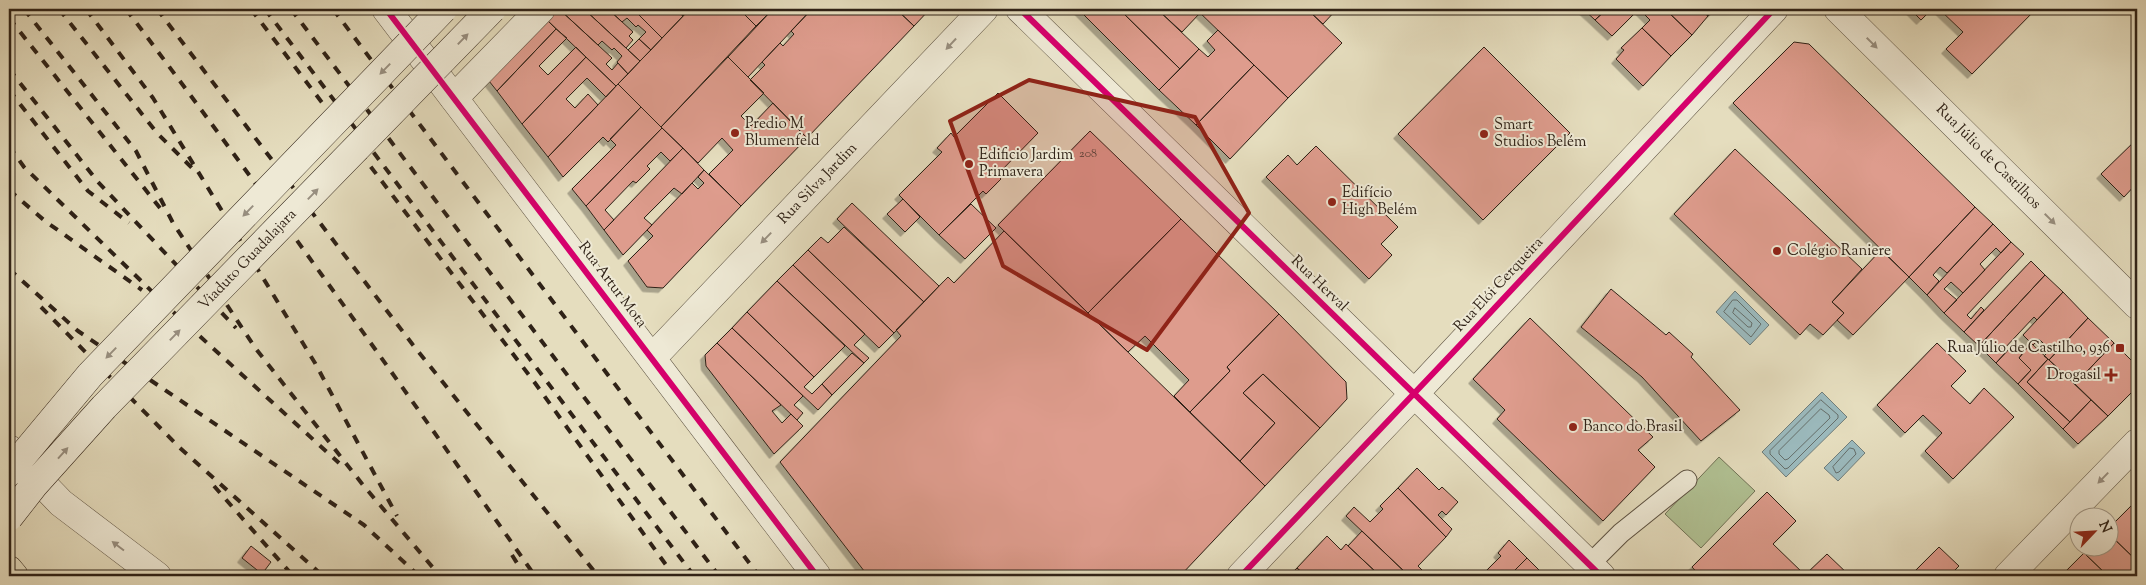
<svg xmlns="http://www.w3.org/2000/svg" width="2146" height="585" font-family="'Sorts Mill Goudy',serif">
  <style>
    .green { fill: #b1c294; stroke: #707256 }
    .water { fill: #9bb9bc; stroke: #707d7a }
    .lines { fill: none; stroke-linecap: round; stroke-linejoin: round }
    .shore { stroke: #656e6a; stroke-width: 1 }
    .building { fill: #de9c8d; stroke: #2f2217; filter: url(#shadow) }
    .service-casing { stroke: #5c5141; stroke-width: 21 }
    .minor-casing { stroke: #5c5141; stroke-width: 29 }
    .tertiary-casing { stroke: #5c5141; stroke-width: 29 }
    .trunk-casing { stroke: #2f2217; stroke-width: 29 }
    .service { stroke: #eee9d5; stroke-width: 19 }
    .minor { stroke: #eee9d5; stroke-width: 28 }
    .tertiary { stroke: #eee9d5; stroke-width: 28 }
    .trunk { stroke: #e5ddbe; stroke-width: 28 }
    .rail { stroke: #2f2217; stroke-width: 4; stroke-dasharray: 9 9; stroke-linecap: butt }
    .secondary-bridge-casing { stroke: #2f2217; stroke-width: 29; stroke-linecap: butt }
    .secondary-bridge { stroke: #eee9d5; stroke-width: 28 }
    .cycleway-casing { stroke: #eee9d5; stroke-width: 9 }
    .cycleway { stroke: #d6006c; stroke-width: 6 }
    .oneway { fill: #988f80 }
    .marked { fill: #8f2418; fill-opacity: 0.2; stroke: #8f2418; stroke-width: 4; stroke-linejoin: round }
    .poi-dot { fill: #8f2418; stroke: #eee9d5; stroke-width: 2 }
    .labels { text-anchor: middle; dominant-baseline: central; stroke-width: 4; stroke-linejoin: round; paint-order: stroke }
    .number-label { font-size: 12px; fill: #5b4034 }
    .poi-label { font-size: 15px; fill: #2f2217; stroke: #eee9d5; text-anchor: start }
    .street-label { font-size: 15px; fill: #2f2217; stroke: #eee9d5 }
  </style>
  <defs>
    <filter id="shadow"><feDropShadow dx="-4.5" dy="4.5" stdDeviation="0" flood-color="#0004"/></filter>
  </defs>
  <rect width="100%" height="100%" fill="#e5ddbe"/>
  <filter id="stains"><feTurbulence type="fractalNoise" baseFrequency=".004" numOctaves="4"/><feColorMatrix values="0 0 0 0 .2 0 0 0 0 .09 0 0 0 0 .02 0 0 0 .5 -.17"/></filter>
  <radialGradient id="worn" r=".72"><stop offset=".6" stop-color="#630" stop-opacity="0"/><stop offset="1" stop-color="#630" stop-opacity=".3"/></radialGradient>
  <path class="green" d="M1719 457 1755 491 1701 548 1665 514Z"/>
  <path class="water" d="M1735 291 1769 325 1750 345 1716 312Z
    M1822 392 1847 417 1786 477 1762 452Z
    M1852 440 1865 453 1838 481 1824 468Z"/>
  <g class="lines">
    <path class="shore" d="M1733 300H1737L1761 324 1751 337 1724 312Z
      M1735 308 1752 323 1751 327H1748L1733 313Z
      M1821 400 1838 415V418L1788 468 1785 469 1770 454V451Z
      M1821 409 1829 415 1830 418 1788 459 1785 460 1779 454V451Z
      M1850 448 1854 449 1856 454 1839 472 1836 473 1833 467Z"/>
  </g>
  <path class="building" d="M552 9H559L612 58 606 64 612 70 618 63 628 74 616 86 544 17Z
    M559 9H584L640 61 628 74 617 62 622 56 614 48 612 50 602 41 598 45Z
    M584 9H608L633 32 629 36 633 40 626 48Z
    M608 9H633L662 38 651 50 639 39 646 32 638 25 636 27 627 18 622 22Z
    M633 9H675L683 16 662 38Z
    M675 9H690L683 16Z
    M690 9H739L756 26 661 127 618 84Z
    M739 9H773L756 26Z
    M773 9H812L748 77 728 57Z
    M812 9 816 12 819 9H896L914 26 807 138 750 80 765 65 762 62 780 43 783 46 794 34 791 31Z
    M896 9H930L914 26Z
    M1078 9H1119L1180 69 1159 90Z
    M1119 9H1157L1199 49 1180 69Z
    M1157 9H1196L1200 13 1182 32Z
    M1196 9H1307L1342 43 1288 98Z
    M1307 9H1337L1323 24Z
    M1583 9H1607L1595 20Z
    M1607 9H1639L1612 36 1595 20Z
    M1639 9H1665L1692 35 1671 56 1642 28 1650 20Z
    M1665 9H1700L1708 16 1692 35Z
    M1700 9H1716L1708 16Z
    M1910 9H1932L1921 20Z
    M1939 9H2036L1972 74 1946 49 1963 32Z
    M544 17 556 29 497 91 485 76Z
    M1642 28 1671 56 1643 86 1616 59 1624 50 1621 48Z
    M556 29 567 38 539 66 548 75 576 47 586 57 522 124 497 91Z
    M1218 30 1254 65 1196 125 1159 90 1199 49 1208 57 1215 50 1207 41Z
    M639 39 651 50 640 61 628 50Z
    M1794 42 1809 44 1975 207 1909 277 1733 103Z
    M1484 47 1570 133 1483 220 1398 134Z
    M586 57 616 86 606 97 587 78 566 99 575 108 588 94 598 105 548 157 522 124Z
    M728 57 764 93 741 116 751 126 773 103 807 138 741 206 709 174 733 150 722 138 698 163 661 127Z
    M1254 65 1288 98 1230 159 1196 125Z
    M618 84 641 107 608 142 603 137 563 177 548 157Z
    M998 93 1038 133 997 175 1001 179 986 194 983 191 939 235 899 195 942 152 937 148 951 133 954 137Z
    M641 107 662 128 586 206 572 189 616 145 610 139Z
    M662 128 683 148 670 161 661 152 647 166 650 169 636 183 633 181 605 210 614 220 604 230 586 206Z
    M1090 131 1181 219 1088 313 998 225Z
    M2137 139V183L2124 197 2101 174Z
    M1316 146 1398 227 1381 244 1392 255 1369 279 1266 177 1288 155 1297 165Z
    M683 148 704 170 682 194 674 188 644 218 652 225 623 255 604 230Z
    M1735 149 1862 269 1832 302 1844 313 1823 335 1810 324 1800 335 1674 214Z
    M704 170 741 206 663 288 647 287 628 261 653 236 647 230 692 183 698 189 704 183 698 177Z
    M903 199 920 217 905 232 887 214Z
    M852 203 939 286 924 302 837 219Z
    M971 204 996 228 965 259 939 235Z
    M1975 207 1993 224 1947 273 1940 267 1933 275 1939 281 1927 295 1909 277Z
    M1181 219 1279 314 1227 367 1230 371 1190 412 1174 396 1189 380 1145 336 1128 352 1088 313Z
    M1993 224 2011 242 2001 253 1996 248 1980 264 1985 270 1963 293 1951 282 1944 289 1957 300 1944 313 1927 295Z
    M844 227 924 302 894 333 808 250 821 237 828 243Z
    M1004 231 1265 486 1180 576H868L780 462 901 336 896 330 948 277 954 283Z
    M2011 242 2024 254 1967 315 1971 319 1981 307 1984 310 1964 332 1944 313Z
    M808 250 894 333 879 348 793 265Z
    M1881 250 1909 277 1853 335 1837 320 1844 313 1832 302Z
    M2031 261 2045 275 1979 346 1964 332Z
    M793 265 865 334 854 345 869 358 864 363 777 281Z
    M2045 275 2063 292 2037 320 2034 317 2002 351 2005 353 1996 363 1979 346Z
    M777 281 845 346 814 377 747 312Z
    M1611 289 1666 335 1669 332 1693 354 1691 357 1740 410 1701 441 1642 377 1581 327Z
    M2063 292 2088 318 2049 360 2044 356 2050 350 2039 339 2033 345 2023 335Z
    M747 312 814 377 804 387 812 394 822 384 832 395 818 410 732 328Z
    M1279 314 1346 382 1347 399 1320 428 1263 374 1243 393 1275 423 1240 461 1190 412 1230 371 1227 367Z
    M1530 318 1653 437 1638 450 1655 467 1603 521 1497 419 1505 410 1473 379Z
    M2088 318 2114 343 2075 384 2049 360Z
    M732 328 803 396 794 405 803 413 797 420 717 343Z
    M717 343 781 405 772 411 782 423 791 414 803 426 774 454 706 366 705 355Z
    M1937 343 1966 371 1951 386 1970 404 1984 388 2014 417 1953 479 1925 451 1942 433 1923 415 1905 433 1877 405Z
    M2031 343 2048 359 2027 382 2070 422 2063 429 2018 384 2031 370 2019 358Z
    M2114 343 2137 366V387L2108 416 2075 384Z
    M2014 344 2023 353 2019 358 2031 370 2018 384 1996 363Z
    M852 353 864 363 832 395 822 384Z
    M2048 359 2091 400 2070 422 2027 382Z
    M1263 374 1320 428 1265 486 1240 461 1275 423 1243 393Z
    M2091 400 2108 416 2078 444 2063 429Z
    M1417 468 1439 490 1442 487 1458 502 1446 515 1442 511 1438 515 1452 529 1446 537 1398 488Z
    M1398 488 1446 537 1418 566 1428 576H1409L1346 516 1354 507 1370 522 1383 509 1380 506Z
    M1767 492 1796 521 1773 544 1805 575 1827 554 1850 576H1746L1743 573 1740 576H1700L1692 567Z
    M2137 500V561L2108 533V529Z
    M1362 531 1409 576H1376L1378 574 1348 546Z
    M2108 533 2137 561V576H2108L2084 553 2090 548H2108Z
    M1327 536 1341 550 1346 544 1378 574 1376 576H1306L1297 568Z
    M1509 540 1527 558 1509 576H1481L1501 556 1498 553Z
    M251 546 271 562 262 574 242 558Z
    M1939 547 1959 566 1949 576H1910Z
    M2084 553 2108 576H2061Z
    M1527 558 1544 575 1509 576Z
    M1297 568 1306 576H1289Z"/>
  <g class="lines">
    <g class="service-casing">
      <path id="service" d="M1589 565 1621 533 1687 480"/>
    </g>
    <g class="minor-casing">
      <path id="minor" d="M454 98 541 9
        M1241 576 1414 394
        M2008 576 2137 443"/>
    </g>
    <g class="tertiary-casing">
      <path id="tertiary" d="M386 9 817 576
        M1020 9 1601 576
        M1838 9 2137 305
        M652 358 984 9
        M1414 394 1774 9
        M9 449 61 503 157 576"/>
    </g>
    <g class="trunk-casing">
      <path id="trunk" d="M9 570 14 576"/>
    </g>
    <use href="#service" class="service"/>
    <use href="#minor" class="minor"/>
    <use href="#tertiary" class="tertiary"/>
    <use href="#trunk" class="trunk"/>
    <path class="rail" d="M24 9 136 151 173 223 256 349 363 485 440 576
      M59 9 157 133 192 168
      M86 9 153 98 315 363 397 516
      M126 9C266 195 402 385 535 576
      M157 9 413 345 598 576
      M251 9 535 383 674 576
      M265 9 694 576
      M291 9 719 576
      M333 9 759 576
      M9 18 160 208
      M9 69 98 182 236 328
      M9 90 88 191 129 223
      M9 146 24 167 171 310 339 463
      M9 190 45 221 142 290
      M9 269 78 331 364 525 419 576
      M41 307 180 448 323 576
      M214 486 293 576
      M512 555 525 576"/>
    <g class="secondary-bridge-casing">
      <path id="secondary-bridge" d="M9 472 90 375 443 9
        M9 517 34 485 104 407 492 9"/>
    </g>
    <use href="#secondary-bridge" class="secondary-bridge"/>
    <g class="cycleway-casing">
      <path id="cycleway" d="M386 9 817 576
        M1020 9 1601 576
        M1241 576 1460 345 1774 9"/>
    </g>
    <use href="#cycleway" class="cycleway"/>
  </g>
  <defs><path id="oneway-solid" d="M-6-.8H1V-3.2L6.5 0L1 3.2V.8H-6Z" transform="scale(1.25)"/></defs>
  <g class="oneway">
    <use href="#oneway-solid" transform="translate(463 39) rotate(-46)"/>
    <use href="#oneway-solid" transform="translate(1872 43) rotate(45)"/>
    <use href="#oneway-solid" transform="translate(951 44) rotate(133)"/>
    <use href="#oneway-solid" transform="translate(385 69) rotate(134)"/>
    <use href="#oneway-solid" transform="translate(313 194) rotate(-46)"/>
    <use href="#oneway-solid" transform="translate(248 211) rotate(134)"/>
    <use href="#oneway-solid" transform="translate(2050 219) rotate(45)"/>
    <use href="#oneway-solid" transform="translate(766 238) rotate(134)"/>
    <use href="#oneway-solid" transform="translate(175 335) rotate(-46)"/>
    <use href="#oneway-solid" transform="translate(111 353) rotate(134)"/>
    <use href="#oneway-solid" transform="translate(63 453) rotate(-48)"/>
    <use href="#oneway-solid" transform="translate(2103 478) rotate(134)"/>
    <use href="#oneway-solid" transform="translate(118 546) rotate(-143)"/>
  </g>
  <path class="marked" d="M1029 80 1195 117 1249 213 1147 350 1003 266 950 121Z"/>
  <g class="poi-dot">
    <circle cx="735" cy="133" r="5"/>
    <circle cx="1484" cy="134" r="5"/>
    <circle cx="969" cy="164" r="5"/>
    <circle cx="1332" cy="202" r="5"/>
    <circle cx="1777" cy="251" r="5"/>
    <rect x="2115" y="343" width="10" height="10" rx="2.5"/>
    <path d="M2108.5 367.5h5v5h5v5h-5v5h-5v-5h-5v-5h5z"/>
    <circle cx="1573" cy="427" r="5"/>
  </g>
  <g class="labels">
    <g class="number-label">
      <text x="1088" y="154">208</text>
    </g>
    <g class="poi-label">
      <text x="745" y="124">Predio M<tspan x="745" dy="17">Blumenfeld</tspan></text>
      <text x="1494" y="125">Smart<tspan x="1494" dy="17">Studios Belém</tspan></text>
      <text x="979" y="155">Edificio Jardim<tspan x="979" dy="17">Primavera</tspan></text>
      <text x="1342" y="193">Edifício<tspan x="1342" dy="17">High Belém</tspan></text>
      <text x="1787" y="251">Colégio Raniere</text>
      <text x="2110" y="348" text-anchor="end">Rua Júlio de Castilho, 936</text>
      <text x="2101" y="375" text-anchor="end">Drogasil</text>
      <text x="1583" y="427">Banco do Brasil</text>
    </g>
    <g class="street-label">
      <text transform="translate(1988 157) rotate(45)">Rua Júlio de Castilhos</text>
      <text transform="translate(818 184) rotate(-46)">Rua Silva Jardim</text>
      <text transform="translate(248 260) rotate(-46)">Viaduto Guadalajara</text>
      <text transform="translate(1319 284) rotate(44)">Rua Herval</text>
      <text transform="translate(612 285) rotate(53)">Rua Artur Mota</text>
      <text transform="translate(1499 285) rotate(-47)">Rua Elói Cerqueira</text>
    </g>
  </g>
  <rect width="2146" height="585" fill="none" stroke="#e5ddbe" stroke-width="30"/>
  <rect x="10" y="10" width="2126" height="565" fill="none" stroke="#2f2217" stroke-width="2.5"/>
  <rect x="15" y="15" width="2116" height="555" fill="none" stroke="#2f2217"/>
  <g transform="translate(2094 532) rotate(65)"><circle r="24" fill="#eee9d5" stroke="#a29989"/>
  <path d="M0-4L9 19L0 12L-9 19Z" fill="#8f2418"/>
  <text y="-8" font-size="14" font-weight="bold" text-anchor="middle" fill="#2f2217">N</text>
  </g>
  <rect width="100%" height="100%" filter="url(#stains)"/>
  <rect width="100%" height="100%" fill="url(#worn)"/>
</svg>
